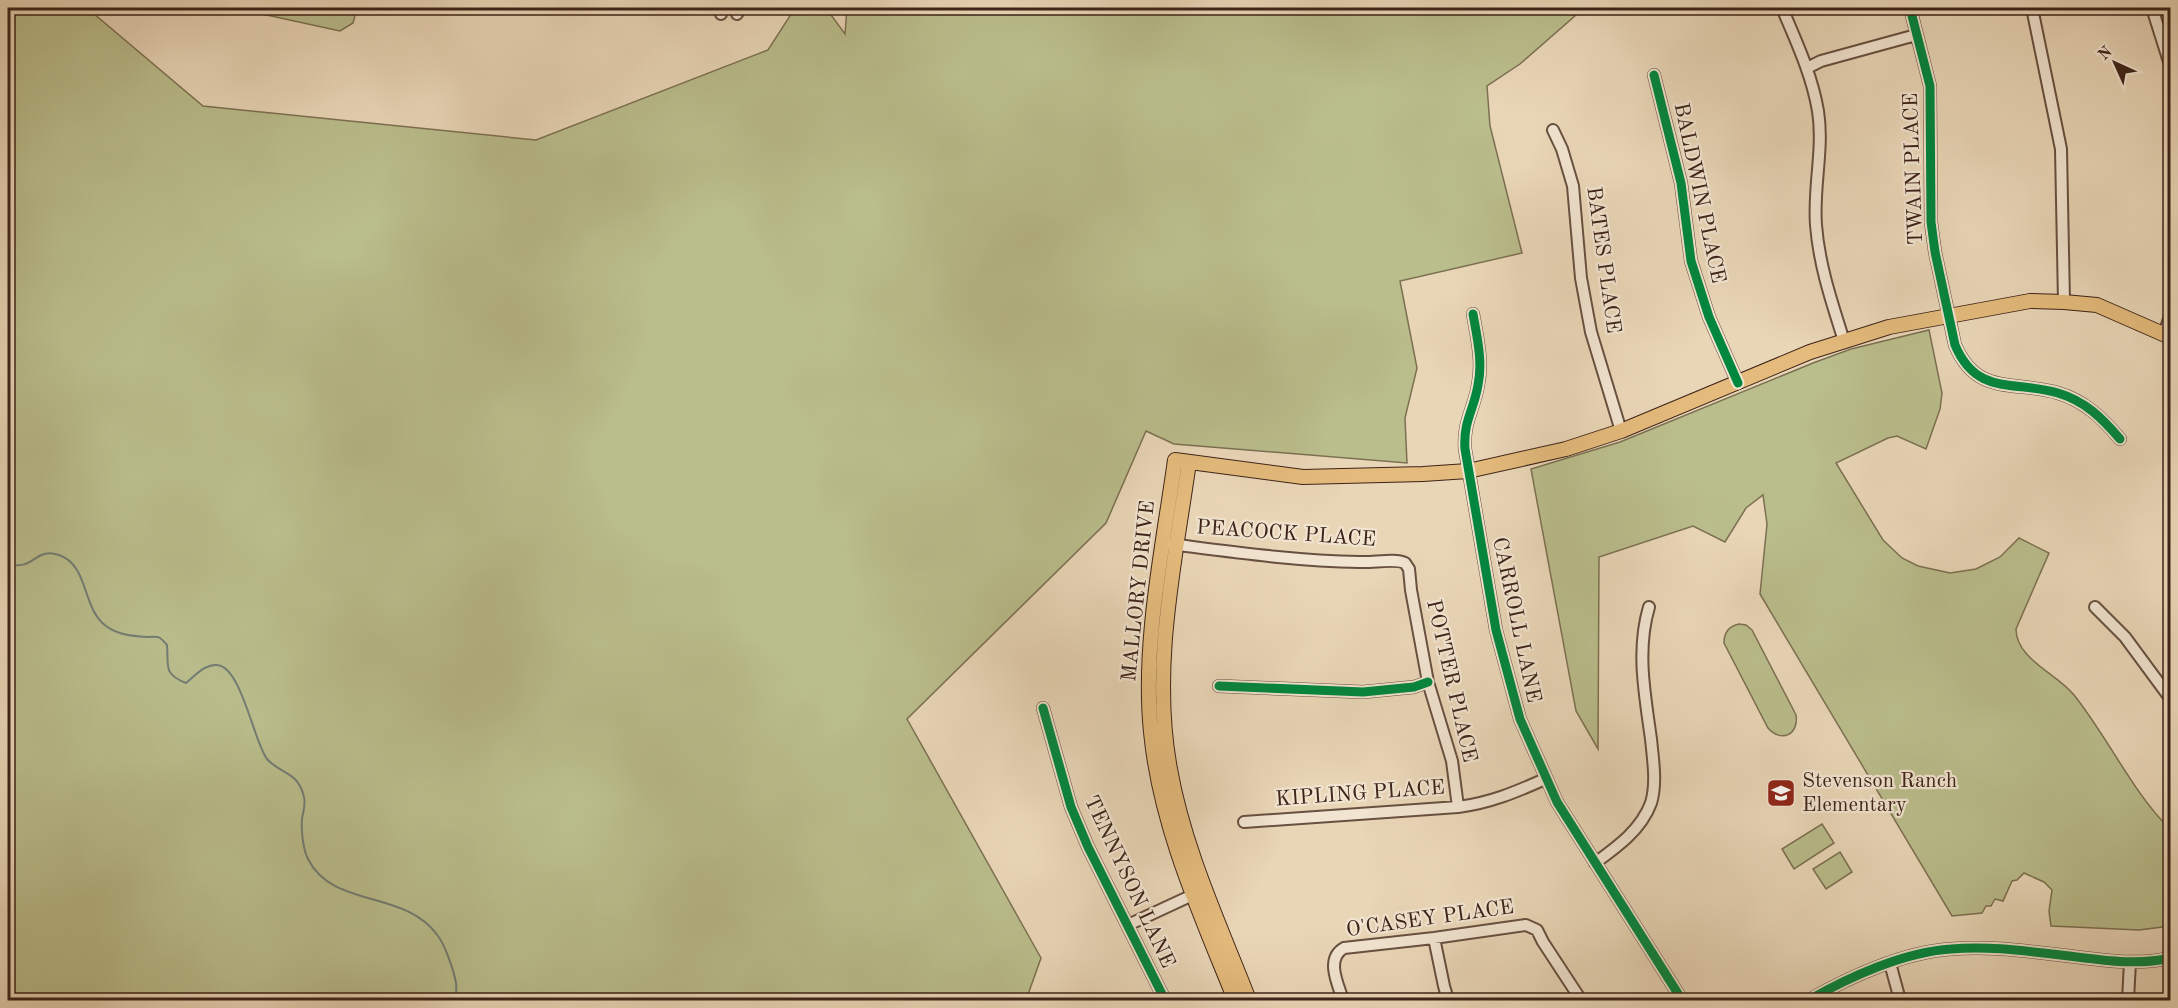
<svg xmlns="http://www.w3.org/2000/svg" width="2178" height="1008" font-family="'Old Standard TT',serif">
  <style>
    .green { fill: #babd8c; stroke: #7c7052; stroke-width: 1.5 }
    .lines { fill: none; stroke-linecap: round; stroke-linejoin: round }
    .stream { stroke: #737d74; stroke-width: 2 }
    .minor-casing { stroke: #685040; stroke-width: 14 }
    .major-casing { stroke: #3d2319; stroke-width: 16 }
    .minor { stroke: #f1e4d0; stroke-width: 10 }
    .major { stroke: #e4bb7c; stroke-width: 14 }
    .cycleway-casing { stroke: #f1e4d0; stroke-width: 13 }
    .cycleway { stroke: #00873e; stroke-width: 9 }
    .labels { text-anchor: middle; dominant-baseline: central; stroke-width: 4.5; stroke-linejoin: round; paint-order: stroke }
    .street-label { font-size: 21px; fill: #3d2319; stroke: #f1e4d0 }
    .poi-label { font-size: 21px; fill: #3d2319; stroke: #f1e4d0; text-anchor: start }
  </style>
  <rect width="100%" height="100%" fill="#e9d6b7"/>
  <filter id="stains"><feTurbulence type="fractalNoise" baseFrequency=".00333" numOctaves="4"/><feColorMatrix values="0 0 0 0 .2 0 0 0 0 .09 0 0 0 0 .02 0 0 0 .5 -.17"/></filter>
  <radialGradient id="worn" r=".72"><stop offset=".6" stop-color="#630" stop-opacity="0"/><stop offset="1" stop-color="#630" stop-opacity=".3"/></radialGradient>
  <path class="green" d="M8 8H87L203 106 536 140 768 50 795 8H826L845 34 847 8H1584L1520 64 1487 86 1490 126 1522 253 1400 281 1417 368 1405 418 1407 463 1174 444 1146 431 1106 523 907 719 1041 958 1026 1000H8Z
    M234 8H357L353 23 340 31Z
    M1929 330 1942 393 1940 409 1926 449 1897 436 1888 438 1836 463 1883 540 1902 558 1918 566 1950 573 1976 569 2000 557 2019 538 2049 553 2016 629C2016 659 2056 673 2074 695 2107 736 2133 793 2170 829V926L2139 930 2051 926 2049 911 2052 890 2044 882 2024 873 2017 880 2012 881 2003 901 1995 899 1991 906H1986L1982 913 1952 916 1760 594 1767 524 1763 495 1746 508 1725 542 1693 526 1599 557 1598 749 1576 711 1531 469 1620 442 1813 363 1851 349Z
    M1739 624 1746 625 1752 630 1796 715C1799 735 1781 743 1768 728L1724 643C1724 632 1729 626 1739 624Z
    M1822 824 1834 843 1794 869 1782 849Z
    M1840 852 1852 872 1826 889 1813 869Z"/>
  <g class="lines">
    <path class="stream" d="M8 564C35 571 34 547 59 555 89 565 82 609 106 626 118 635 133 636 147 637 150 637 157 636 160 638 163 640 165 643 167 645 169 664 162 674 186 683 195 676 204 664 217 665 241 666 254 742 267 759 280 774 298 771 304 797 306 805 303 811 302 819 301 830 303 849 308 859 333 909 405 889 438 936 445 945 454 971 456 983 457 989 455 994 457 1000"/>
    <g class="minor-casing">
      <path id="minor" d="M1782 8C1796 41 1812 75 1818 111 1824 149 1813 187 1816 225 1819 265 1832 303 1844 341
        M1910 8 1930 86 1931 222 1935 252 1955 345C1977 397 2015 380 2058 393 2085 401 2102 418 2120 439
        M2032 8 2061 149 2064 302
        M2152 8 2170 65
        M721 14V8
        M737 14 740 8
        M1807 68 1821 61 1916 35
        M1654 75 1681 183 1691 261 1709 317 1738 383
        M1553 130 1562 149 1573 186 1581 278 1591 332 1621 431
        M1473 314C1477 337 1483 362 1478 385 1474 410 1463 421 1465 449L1496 630 1520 719 1557 802 1682 1000
        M2164 334 2170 316
        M1170 544C1233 552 1296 561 1360 562 1373 563 1395 558 1405 563L1409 569 1411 590 1428 682 1452 761 1458 807
        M2095 607 2125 637 2170 698
        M1219 686 1363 692 1414 687 1428 682
        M1043 708 1071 807 1088 847 1165 1000
        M1244 822 1458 807C1490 803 1516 792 1545 779
        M1595 863C1617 847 1641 830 1651 803 1657 783 1653 760 1651 739 1645 695 1636 651 1649 607
        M1128 925 1199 892
        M1434 938 1444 986 1448 1000
        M1890 963 1900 1000
        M1343 1000C1338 984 1325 959 1344 948L1434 938 1526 925 1537 930 1543 942 1581 1000
        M1809 1000C1849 977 1904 952 1951 949 1985 946 2018 950 2052 954 2091 958 2132 967 2170 958
        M2128 1000 2130 962"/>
    </g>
    <g class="major-casing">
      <path id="major" d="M1189 462C1175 562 1151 667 1170 769 1184 849 1220 925 1249 1000
        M1235 1000C1200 913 1160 826 1151 732 1142 644 1163 547 1175 460L1303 477 1423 474 1468 471 1566 449 1621 431 1810 352 1889 327 2030 301 2064 302 2097 305 2170 337"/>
    </g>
    <use href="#minor" class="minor"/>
    <use href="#major" class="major"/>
    <g class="cycleway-casing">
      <path id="cycleway" d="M1910 8 1930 86 1931 222 1935 252 1955 345C1977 397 2015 380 2058 393 2085 401 2102 418 2120 439
        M1654 75 1681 183 1691 261 1709 317 1738 383
        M1473 314C1477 337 1483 362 1478 385 1474 410 1463 421 1465 449L1496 630 1520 719 1557 802 1682 1000
        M1219 686 1363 692 1414 687 1428 682
        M1043 708 1071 807 1088 847 1165 1000
        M1809 1000C1849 977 1904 952 1951 949 1985 946 2018 950 2052 954 2091 958 2132 967 2170 958"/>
    </g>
    <use href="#cycleway" class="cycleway"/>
  </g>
  <defs>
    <g id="school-square" transform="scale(1.5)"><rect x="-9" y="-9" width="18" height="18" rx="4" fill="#8f2418" stroke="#f1e4d0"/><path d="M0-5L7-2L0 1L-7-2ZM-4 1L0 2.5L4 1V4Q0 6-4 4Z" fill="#fff"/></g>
  </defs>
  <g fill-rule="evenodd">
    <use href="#school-square" x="1781" y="793"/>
  </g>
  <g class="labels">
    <g class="street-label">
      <text transform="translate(1914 169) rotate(-92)">TWAIN PLACE</text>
      <text transform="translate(1699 193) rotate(78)">BALDWIN PLACE</text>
      <text transform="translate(1603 260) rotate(82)">BATES PLACE</text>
      <text transform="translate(1286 534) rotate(4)">PEACOCK PLACE</text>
      <text transform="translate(1139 591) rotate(-84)">MALLORY DRIVE</text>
      <text transform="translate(1516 620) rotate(78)">CARROLL LANE</text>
      <text transform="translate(1451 681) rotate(77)">POTTER PLACE</text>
      <text transform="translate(1360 794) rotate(-4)">KIPLING PLACE</text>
      <text transform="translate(1129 882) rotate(65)">TENNYSON LANE</text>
      <text transform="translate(1430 919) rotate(-8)">O'CASEY PLACE</text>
    </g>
    <g class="poi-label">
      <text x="1802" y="781">Stevenson Ranch<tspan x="1802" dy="24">Elementary</tspan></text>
    </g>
  </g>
  <rect width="2178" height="1008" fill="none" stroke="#e9d6b7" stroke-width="30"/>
  <rect x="9" y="9" width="2160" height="990" fill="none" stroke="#3d2319" stroke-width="3"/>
  <rect x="15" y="15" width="2148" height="978" fill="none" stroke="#3d2319" stroke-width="1.5"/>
  <g transform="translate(2115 63) rotate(315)" stroke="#f1e4d0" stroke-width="4.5" paint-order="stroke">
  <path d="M0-4.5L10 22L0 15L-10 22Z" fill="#3d2319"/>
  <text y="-9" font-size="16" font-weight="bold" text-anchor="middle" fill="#3d2319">N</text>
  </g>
  <rect width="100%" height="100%" filter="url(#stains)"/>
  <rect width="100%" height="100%" fill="url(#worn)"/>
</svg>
